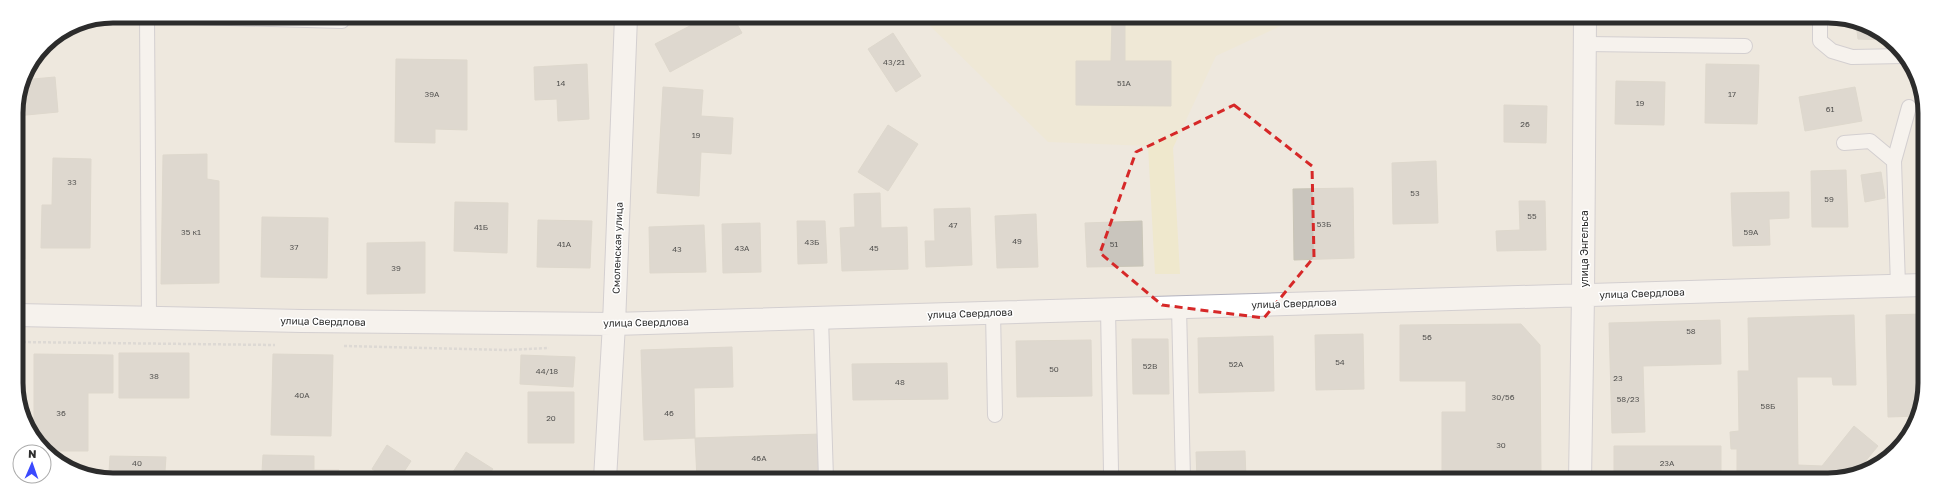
<svg xmlns="http://www.w3.org/2000/svg" width="1941" height="496" font-family="'Golos Text',sans-serif">
  <style>
    .education { fill: #efe8cd }
    .building { fill: #c9c5bd; stroke: #c9c5b7 }
    .lines { fill: none; stroke-linecap: round; stroke-linejoin: round }
    .lane-casing { stroke: #b2b2bf; stroke-width: 16 }
    .secondary-casing { stroke: #b2b2bf; stroke-width: 24 }
    .path { stroke: #c8c8c8; stroke-width: 2.5; stroke-dasharray: 3 2; stroke-linecap: butt }
    .lane { stroke: #fff; stroke-width: 14 }
    .secondary { stroke: #fff; stroke-width: 22 }
    .marked { fill: none; stroke: #d62828; stroke-width: 3; stroke-dasharray: 8 5; stroke-linejoin: round }
    .labels { text-anchor: middle; dominant-baseline: central; stroke-width: 3; stroke-linejoin: round; paint-order: stroke }
    .number-label { font-size: 8px; fill: #535250 }
    .street-label { font-size: 10px; fill: #2c2c2c; stroke: #fff }
    .rim { fill: none; stroke: #2c2c2c; stroke-width: 5 }
  </style>
  <rect width="100%" height="100%" fill="#eee8de"/>
  <path class="education" d="M921 17H1283V25L1216 56 1173 148 1180 274H1155L1148 146 1048 142Z"/>
  <path class="building" d="M707 17H733L742 33 670 72 655 44Z
    M1073 17H1209V23H1125V61H1171V106L1076 105V61H1111L1112 21H1073Z
    M1620 18H1743V23L1620 20Z
    M1856 23 1887 40 1858 39Z
    M893 33 921 76 896 92 868 49Z
    M396 59 467 60V130L435 129V143L395 142Z
    M587 64 589 119 558 121 557 99 535 100 534 67Z
    M1706 64 1759 65 1757 124 1705 123Z
    M55 77 58 112 16 116V107L22 80Z
    M1616 81 1665 82 1664 125 1615 124Z
    M663 87 703 90 701 116 733 118 731 154 701 152 699 196 657 193Z
    M1855 87 1862 121 1805 131 1799 97Z
    M1504 105 1547 106 1546 143 1504 142Z
    M888 125 918 144 888 191 858 172Z
    M1919 133H1923V201H1921Z
    M207 154V179L219 181V283L161 284 163 155Z
    M53 158 91 159 90 248H41L42 205H52Z
    M1436 161 1438 223 1393 224 1392 163Z
    M1846 170 1848 227H1812L1811 171Z
    M1881 172 1885 198 1865 202 1861 175Z
    M1353 188 1354 258 1294 260 1293 189Z
    M1789 192V218L1769 219 1770 245 1733 246 1731 193Z
    M880 193 881 228 907 227 908 269 842 271 840 228 855 227 854 194Z
    M1519 201H1545L1546 250 1497 251 1496 231 1520 230Z
    M455 202 508 203 507 253 454 251Z
    M970 208 972 265 926 267 925 241H935L934 209Z
    M1036 214 1038 267 997 268 995 216Z
    M262 217 328 218 327 278 261 277Z
    M17 220H25V259H17Z
    M538 220 592 221 590 268 537 267Z
    M797 221H825L827 263 798 264Z
    M1142 221 1143 266 1087 267 1085 223Z
    M760 223 761 272 723 273 722 224Z
    M704 225 706 272 650 273 649 227Z
    M425 242V293L367 294V243Z
    M1923 314V402L1918 416 1888 417 1886 315Z
    M1854 315 1856 385H1833L1832 377H1797L1798 465 1822 466 1854 426 1878 446 1854 475 1834 480H1737V449H1731L1730 432 1739 431 1738 371H1749L1748 318Z
    M1720 320 1721 364 1643 366 1645 432 1612 433 1609 323Z
    M1521 324 1540 345 1541 474H1442V412H1466V381H1400V325Z
    M1363 334 1364 389 1316 390 1315 335Z
    M1273 336 1274 391 1199 393 1198 338Z
    M1132 339H1168L1169 394H1133Z
    M1091 340 1092 396 1017 397 1016 341Z
    M732 347 733 387 694 388 695 438 644 440 641 350Z
    M119 353H189V398H119Z
    M34 354 113 355V393H88V451H44L34 432Z
    M273 354 333 355 331 436 271 435Z
    M521 355 575 357 573 387 520 384Z
    M947 363 948 399 853 400 852 364Z
    M528 392H574V443H528Z
    M821 434 822 479H697L695 438Z
    M387 445 411 461 400 478H387L372 469Z
    M1614 446H1721V480H1614Z
    M1245 451 1246 479H1197L1196 452Z
    M466 452 493 469 486 478H449Z
    M263 455 314 456V470H339L338 478H94L84 473 109 472 110 456 166 457 165 471 262 472Z"/>
  <g class="lines">
    <g class="lane-casing">
      <path id="lane" d="M147 16 149 319
        M157 16 342 21V16
        M1820 18V41L1832 51 1852 57 1903 56
        M1585 44 1745 46
        M1844 143 1870 141 1894 161
        M1898 286 1894 161 1909 107
        M1179 307 1183 479
        M1108 309 1111 471
        M993 312 995 415
        M821 318 826 479"/>
    </g>
    <g class="secondary-casing">
      <path id="secondary" d="M17 315 302 321 614 324 1923 285
        M605 479 614 324 626 17
        M1580 480 1583 295 1585 18"/>
    </g>
    <path class="path" d="M18 342 275 345
      M344 346 507 350 549 348"/>
    <use href="#lane" class="lane"/>
    <use href="#secondary" class="secondary"/>
  </g>
  <path d="M0 0H1941V496H0ZM1234 105 1312 166 1314 257 1264 318 1162 305 1100 253 1136 152Z" fill="#eee8de" fill-opacity=".55" fill-rule="evenodd"/>
  <path class="marked" d="M1234 105 1312 166 1314 257 1264 318 1162 305 1100 253 1136 152Z"/>
  <g class="labels">
    <g class="number-label">
      <text x="894" y="62">43/21</text>
      <text x="561" y="83">14</text>
      <text x="1124" y="83">51А</text>
      <text x="432" y="94">39А</text>
      <text x="1732" y="94">17</text>
      <text x="1640" y="103">19</text>
      <text x="1830" y="109">61</text>
      <text x="1525" y="124">26</text>
      <text x="696" y="135">19</text>
      <text x="72" y="182">33</text>
      <text x="1415" y="193">53</text>
      <text x="1829" y="199">59</text>
      <text x="1532" y="216">55</text>
      <text x="1324" y="224">53Б</text>
      <text x="953" y="225">47</text>
      <text x="481" y="227">41Б</text>
      <text x="191" y="232">35 к1</text>
      <text x="1751" y="232">59А</text>
      <text x="1017" y="241">49</text>
      <text x="812" y="242">43Б</text>
      <text x="564" y="244">41А</text>
      <text x="1114" y="244">51</text>
      <text x="294" y="247">37</text>
      <text x="742" y="248">43А</text>
      <text x="874" y="248">45</text>
      <text x="677" y="249">43</text>
      <text x="396" y="268">39</text>
      <text x="1691" y="331">58</text>
      <text x="1427" y="337">56</text>
      <text x="1340" y="362">54</text>
      <text x="1236" y="364">52А</text>
      <text x="1150" y="366">52В</text>
      <text x="1054" y="369">50</text>
      <text x="547" y="371">44/18</text>
      <text x="154" y="376">38</text>
      <text x="1618" y="378">23</text>
      <text x="900" y="382">48</text>
      <text x="302" y="395">40А</text>
      <text x="1503" y="397">30/56</text>
      <text x="1628" y="399">58/23</text>
      <text x="1768" y="406">58Б</text>
      <text x="61" y="413">36</text>
      <text x="669" y="413">46</text>
      <text x="551" y="418">20</text>
      <text x="1501" y="445">30</text>
      <text x="759" y="458">46А</text>
      <text x="137" y="463">40</text>
      <text x="1667" y="463">23А</text>
    </g>
    <g class="street-label">
      <text transform="translate(617 248) rotate(-88)">Смоленская улица</text>
      <text transform="translate(1584 249) rotate(-90)">улица Энгельса</text>
      <text transform="translate(1642 293) rotate(-2)">улица Свердлова</text>
      <text transform="translate(1294 303) rotate(-2)">улица Свердлова</text>
      <text transform="translate(970 313) rotate(-2)">улица Свердлова</text>
      <text transform="translate(323 321) rotate(1)">улица Свердлова</text>
      <text transform="translate(646 322) rotate(-1)">улица Свердлова</text>
    </g>
  </g>
  <path d="M0 0H1941V496H0ZM113 23H1828A90 90 0 0 1 1918 113V383A90 90 0 0 1 1828 473H113A90 90 0 0 1 23 383V113A90 90 0 0 1 113 23Z" fill="#fff" fill-rule="evenodd"/>
  <path class="rim" d="M113 23H1828A90 90 0 0 1 1918 113V383A90 90 0 0 1 1828 473H113A90 90 0 0 1 23 383V113A90 90 0 0 1 113 23Z"/>
  <g transform="translate(32 464) rotate(2)"><circle r="19" fill="#ffffff" stroke="#ababab"/>
  <path d="M0-3L7 15L0 10L-7 15Z" fill="#3a49fe"/>
  <text y="-6" font-size="11" font-weight="bold" text-anchor="middle" fill="#2c2c2c">N</text>
  </g>
</svg>
